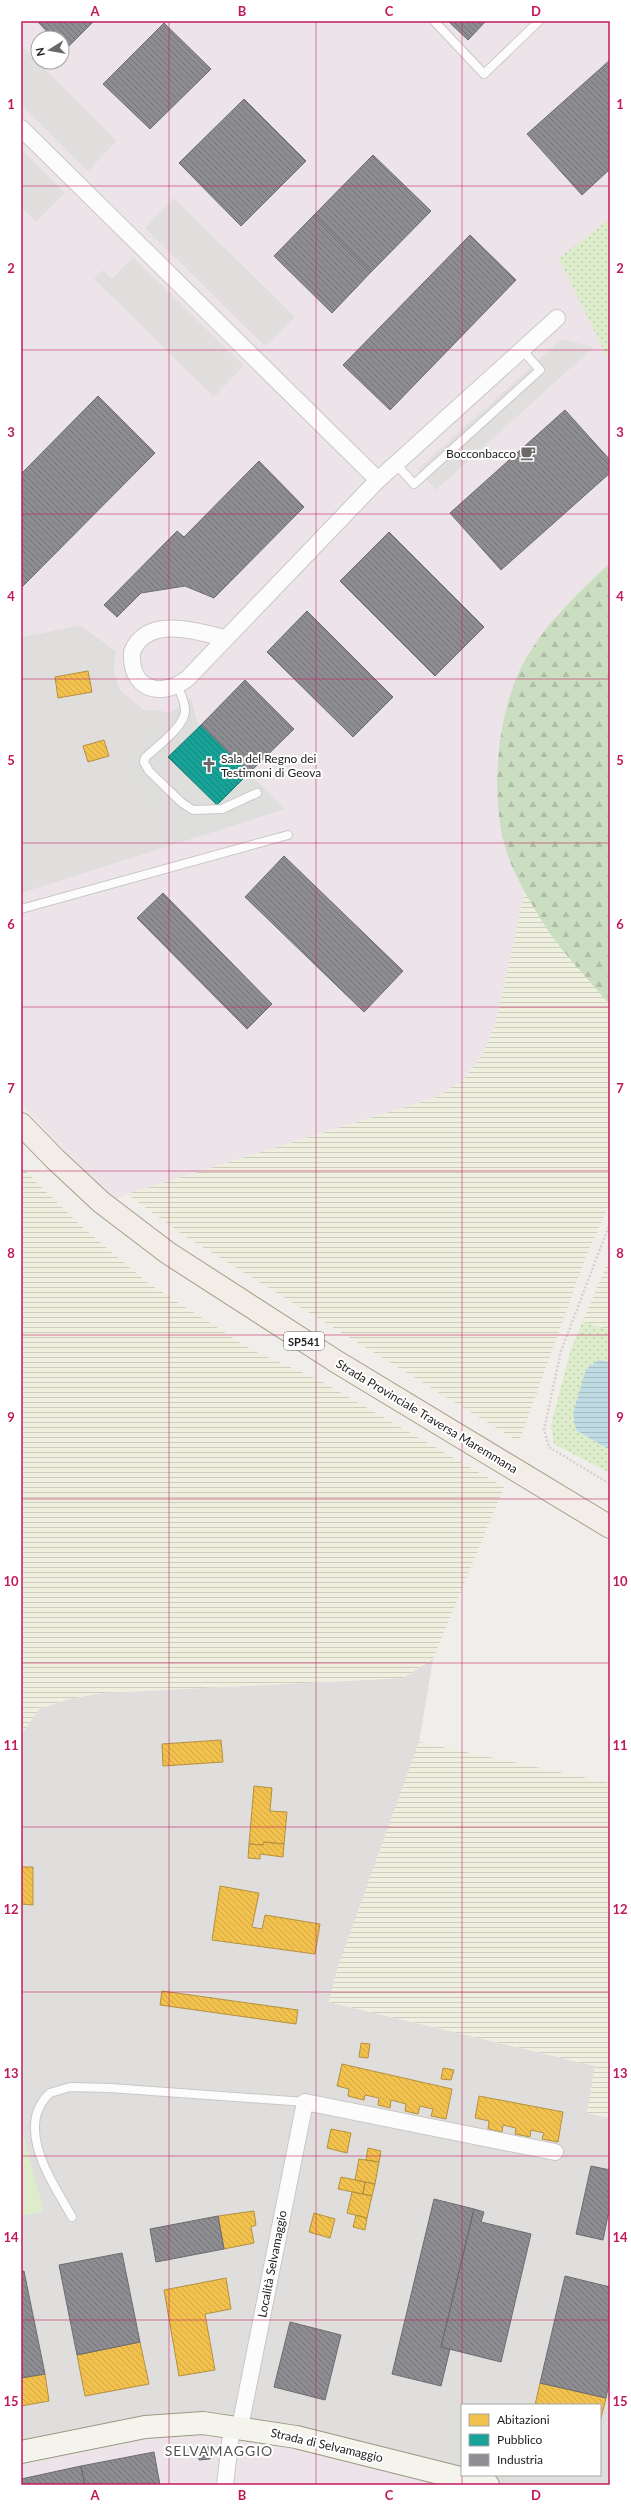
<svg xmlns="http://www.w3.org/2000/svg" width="631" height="2506" font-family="Lato,sans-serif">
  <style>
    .residential { fill: #dfdedc; fill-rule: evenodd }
    .industrial { fill: #ede4e9; fill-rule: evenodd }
    .religious { fill: #dededc }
    .farmland { fill: url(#farmland-rules) }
    .grass { fill: url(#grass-dots) }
    .forest { fill: url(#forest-firs) }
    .garden { fill: #ddeccb }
    .parking { fill: #e0dfde }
    .water { fill: url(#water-rules) }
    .homes { fill: url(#homes-back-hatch); stroke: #b49141 }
    .public { fill: url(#public-back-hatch); stroke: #1a7c75 }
    .industry { fill: url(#industry-back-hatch); stroke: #6d6d70 }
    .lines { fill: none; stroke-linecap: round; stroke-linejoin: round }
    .lane-casing { stroke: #c9c8c7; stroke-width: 10 }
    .street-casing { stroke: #c9c8c7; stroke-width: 18 }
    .secondary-casing { stroke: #999a82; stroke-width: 24 }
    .primary-casing { stroke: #a79c86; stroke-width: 24 }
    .path { stroke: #dccecd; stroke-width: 2.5; stroke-dasharray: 2 2; stroke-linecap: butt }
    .lane { stroke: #fdfcfc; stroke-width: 8 }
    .street { stroke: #fdfcfc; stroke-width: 16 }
    .secondary { stroke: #f4f4ed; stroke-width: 22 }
    .primary { stroke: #f3ede7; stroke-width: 22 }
    .grid { fill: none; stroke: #c2185b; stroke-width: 1; stroke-opacity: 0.55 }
    .labels { text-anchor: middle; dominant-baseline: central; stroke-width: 4; stroke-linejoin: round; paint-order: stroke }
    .shield { fill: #fff; stroke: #646464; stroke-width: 1 }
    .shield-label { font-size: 11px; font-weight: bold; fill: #222 }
    .poi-label { font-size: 12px; fill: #222; stroke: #fff; text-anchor: end }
    .street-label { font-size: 12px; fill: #222; stroke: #fff }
    .quarter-label { font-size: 14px; letter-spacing: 1px; fill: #555; stroke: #fff }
    .neatline { fill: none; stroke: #c2185b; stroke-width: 1.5 }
    .grid-label { font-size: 13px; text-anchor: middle; font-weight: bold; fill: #c2185b }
  </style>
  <defs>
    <pattern id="farmland-rules" width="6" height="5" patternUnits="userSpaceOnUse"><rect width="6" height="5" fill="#efefdf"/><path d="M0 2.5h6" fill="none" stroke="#cdcdbf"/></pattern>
    <pattern id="grass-dots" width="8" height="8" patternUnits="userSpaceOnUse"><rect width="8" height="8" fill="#ddeccb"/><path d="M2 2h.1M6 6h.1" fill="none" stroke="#bdcaae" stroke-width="1.8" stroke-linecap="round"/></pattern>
    <pattern id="forest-firs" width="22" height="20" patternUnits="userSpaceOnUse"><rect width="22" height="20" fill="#cbdec1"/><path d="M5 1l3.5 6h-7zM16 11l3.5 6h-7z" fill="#aebea6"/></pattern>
    <pattern id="water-rules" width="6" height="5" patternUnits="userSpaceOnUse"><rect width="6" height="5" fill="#bfdbe3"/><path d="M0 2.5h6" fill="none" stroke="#a4bcc2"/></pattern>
    <pattern id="homes-back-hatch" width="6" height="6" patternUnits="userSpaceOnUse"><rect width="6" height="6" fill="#f2c14e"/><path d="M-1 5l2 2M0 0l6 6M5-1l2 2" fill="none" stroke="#cfa644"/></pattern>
    <pattern id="public-back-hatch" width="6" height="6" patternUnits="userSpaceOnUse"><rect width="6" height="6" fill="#17a398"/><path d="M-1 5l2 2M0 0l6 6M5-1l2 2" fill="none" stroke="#14847c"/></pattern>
    <pattern id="industry-back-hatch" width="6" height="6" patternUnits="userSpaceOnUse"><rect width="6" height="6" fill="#8d8d92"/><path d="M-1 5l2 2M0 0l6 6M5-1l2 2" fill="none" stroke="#737377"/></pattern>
  </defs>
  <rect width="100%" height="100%" fill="#f0eeeb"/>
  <path class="residential" d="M80 625 116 651 114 673 121 690 143 709 171 712 137 756 21 797V637Z
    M433 1659 419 1742 338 1967 329 2002 595 2066 587 2113 610 2118V2485H488L21 2452V2216L43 2211 21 2126V1735L26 1725 39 1709 69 1699 102 1693 403 1678ZM462 2405H600V2475H462Z"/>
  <path class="industrial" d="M21 21H610V219L560 258 610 363V563L561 610 528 653 497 755 500 812 507 853 525 891 495 1026 480 1059 463 1080 438 1097 127 1194 116 1199 69 1155 21 1104V797L137 756 171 712 143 709 120 690 114 673 116 651 80 625 21 637ZM38 38H62V62H38Z
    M173 2424 488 2485H21V2452Z"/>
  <path class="religious" d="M191 698 197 722 285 809 21 893V797L137 756 171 712Z"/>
  <path class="farmland" d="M525 891 544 925 610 1005V1203L585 1259 519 1442 186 1237 127 1194 437 1097 463 1080 480 1059 495 1026Z
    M21 1167 80 1225 148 1283 252 1350 319 1380 504 1487 433 1659 403 1678 102 1693 69 1699 39 1709 21 1735Z
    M610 1257V1331L583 1321Z
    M419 1742 610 1783V2118L587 2113 595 2066 329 2002 338 1967Z"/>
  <path class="grass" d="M610 219V363L559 258Z
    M583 1321 610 1331V1362L599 1360 608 1449 610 1450V1473L554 1444 551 1425 571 1349Z"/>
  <path class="forest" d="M610 563V1005C589 980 560 950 543 923 530 901 515 877 507 853 488 794 497 705 529 653 551 618 580 591 610 563Z"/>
  <path class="garden" d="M21 2126 43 2211 21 2216Z"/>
  <path class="parking" d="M21 45 117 141 88 171 21 105Z
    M21 149 65 193 36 222 21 207Z
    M174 198 295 317 265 346 145 228Z
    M133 257 244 366 214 397 94 279 103 270 112 279Z
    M562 339 594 347 436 490 418 469Z
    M124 761 181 842 32 889 21 864V797Z"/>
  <path class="water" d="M599 1360 610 1362V1450L576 1430 573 1413 586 1369Z"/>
  <path class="homes" d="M88 671 92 692 58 698 55 677Z
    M104 740 109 756 88 762 83 746Z
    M221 1740 223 1762 163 1766 162 1744Z
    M254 1786 272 1788 270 1811 287 1812 284 1844 264 1842 263 1845 249 1844Z
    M264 1842 284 1844 283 1857 260 1854V1859L248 1858 249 1844 263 1845Z
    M21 1855 22 1867H33V1905L21 1904Z
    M220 1886 259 1893 252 1927 262 1929 265 1915 320 1924 315 1954 212 1940Z
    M162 1991 298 2010 296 2024 160 2005Z
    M361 2043 370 2044 368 2058 359 2057Z
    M342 2064 452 2089 446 2119 431 2116 433 2109 420 2106 418 2114 405 2111 406 2104 391 2100 390 2108 378 2105 379 2098 365 2095 364 2100 348 2096 349 2089 337 2086Z
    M443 2068 454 2070 451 2080 441 2079Z
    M479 2096 563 2112 558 2142 542 2139 544 2133 531 2130 530 2137 515 2134 516 2128 503 2125 502 2132 488 2129 489 2121 475 2118Z
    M331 2129 351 2133 347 2153 327 2148Z
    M368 2148 381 2151 379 2162 366 2160Z
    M359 2159 379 2162 375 2184 355 2180Z
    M341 2177 365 2182 363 2194 338 2189Z
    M365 2182 375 2184 372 2196 363 2194Z
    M352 2192 372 2196 367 2218 347 2213Z
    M254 2211 256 2225 251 2227 254 2243 224 2249 218 2216Z
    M314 2213 335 2219 330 2238 309 2232Z
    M356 2215 367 2218 365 2230 353 2227Z
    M226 2278 231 2309 205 2314 215 2370 179 2376 164 2290Z
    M140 2342 149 2384 85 2396 77 2355Z
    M45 2374 49 2401 21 2406V2378Z
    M540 2383 606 2398 600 2422V2405H535Z"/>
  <path class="public" d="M201 725 249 773 217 805 168 757Z"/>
  <path class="industry" d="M37 21H94L65 50 62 47V38H53Z
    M448 21H486L468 40Z
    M164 23 211 69 150 129 103 84Z
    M610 60V169L582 195 527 134Z
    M244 99 306 161 241 226 179 163Z
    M373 155 431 211 371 272 314 215Z
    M314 215 371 272 332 313 274 256Z
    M470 235 516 280 390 410 343 365Z
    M98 396 155 453 21 588V474Z
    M565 410 610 460V473L501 570 450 513Z
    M259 461 304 507 214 598 185 586 141 593 117 617 104 605 177 531 184 537Z
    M389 532 484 627 435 676 340 581Z
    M307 611 393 697 353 737 267 652Z
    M245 680 294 729 249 773 201 725Z
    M284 856 403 971 364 1012 245 897Z
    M163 893 272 1004 247 1029 137 918Z
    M591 2166 610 2170V2216L608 2215 603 2240 576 2234Z
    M434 2199 474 2209 441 2347 450 2349 441 2386 392 2374Z
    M474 2209 484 2212 481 2222 531 2234 501 2362 441 2347Z
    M218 2216 224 2249 156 2262 150 2229Z
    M122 2253 140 2342 77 2355 59 2265Z
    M24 2271 45 2374 21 2378V2272Z
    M565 2276 610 2287V2379L606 2398 540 2383Z
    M290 2322 341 2335 325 2400 274 2387Z
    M209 2447 210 2459 199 2460 198 2448Z
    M154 2452 160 2485H85L81 2466Z
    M81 2466 85 2485H21V2479Z"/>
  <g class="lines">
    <g class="lane-casing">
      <path id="lane" d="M434 21 484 74 539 21
        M395 463 414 484 540 370 522 350
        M178 686C180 693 185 702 185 710 186 726 156 747 145 758L144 762 149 771 182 803 193 810 222 809 257 793
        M21 909 288 835
        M72 2217C53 2183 13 2127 50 2093L70 2087 110 2088 305 2102"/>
    </g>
    <g class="street-casing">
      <path id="street" d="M21 128 378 480
        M225 638C196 631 147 615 132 652 130 689 159 699 187 679L378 480 557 318
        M240 2427 305 2102 555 2152
        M225 2485 232 2426"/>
    </g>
    <g class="secondary-casing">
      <path id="secondary" d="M21 2452 145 2427 203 2423 296 2437 488 2485"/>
    </g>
    <g class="primary-casing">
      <path id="primary" d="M21 1124 55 1159 101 1202 168 1253 337 1362 610 1527"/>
    </g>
    <path class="path" d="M610 1223 561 1351 544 1430 549 1447 610 1484"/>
    <use href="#lane" class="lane"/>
    <use href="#street" class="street"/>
    <use href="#secondary" class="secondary"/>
    <use href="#primary" class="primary"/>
  </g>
  <path class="grid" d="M169 21V2485M316 21V2485M462 21V2405M21 186H610M21 350H610M21 514H610M21 679H610M21 843H610M21 1007H610M21 1171H610M21 1335H610M21 1499H610M21 1663H610M21 1827H610M21 1992H610M21 2156H610M21 2320H610M462 2475V2485"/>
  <defs>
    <g id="cafe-bare" transform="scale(1.2)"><path d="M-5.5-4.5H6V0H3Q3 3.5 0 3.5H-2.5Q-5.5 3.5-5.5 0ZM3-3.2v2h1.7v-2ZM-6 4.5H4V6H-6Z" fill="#6a6968" stroke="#fff" stroke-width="2.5" paint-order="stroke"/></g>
    <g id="church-bare" transform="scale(1.2)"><path d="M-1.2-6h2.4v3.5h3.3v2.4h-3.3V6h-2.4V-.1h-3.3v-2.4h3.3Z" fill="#6a6968" stroke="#fff" stroke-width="2.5" paint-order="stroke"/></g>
  </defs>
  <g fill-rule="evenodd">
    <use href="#cafe-bare" x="528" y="453"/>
    <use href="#church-bare" x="209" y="765"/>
  </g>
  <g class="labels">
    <rect class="shield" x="284" y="1332" width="40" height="18" rx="3"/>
    <g class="shield-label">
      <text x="304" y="1341">SP541</text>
    </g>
    <g class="poi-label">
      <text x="516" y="453">Bocconbacco</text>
      <text x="221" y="758" text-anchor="start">Sala del Regno dei<tspan x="221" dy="14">Testimoni di Geova</tspan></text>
    </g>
    <g class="street-label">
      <text transform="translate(427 1416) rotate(31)">Strada Provinciale Traversa Maremmana</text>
      <text transform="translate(272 2264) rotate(-79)">Località Selvamaggio</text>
      <text transform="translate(327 2445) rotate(13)">Strada di Selvamaggio</text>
    </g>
    <g class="quarter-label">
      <text x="219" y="2450">SELVAMAGGIO</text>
    </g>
  </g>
  <rect width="631" height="2506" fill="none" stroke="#ffffff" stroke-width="44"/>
  <rect x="461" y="2404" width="140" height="72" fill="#ffffff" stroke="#a7a7a7"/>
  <rect x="469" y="2414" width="20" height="12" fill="#f2c14e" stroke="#a7a7a7"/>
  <text x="497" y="2424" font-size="12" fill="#222222">Abitazioni</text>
  <rect x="469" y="2434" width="20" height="12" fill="#17a398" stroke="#a7a7a7"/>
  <text x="497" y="2444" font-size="12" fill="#222222">Pubblico</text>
  <rect x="469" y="2454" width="20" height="12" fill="#8d8d92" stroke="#a7a7a7"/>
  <text x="497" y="2464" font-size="12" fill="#222222">Industria</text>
  <g transform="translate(50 50) rotate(259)"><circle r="19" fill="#ffffff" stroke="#a7a7a7"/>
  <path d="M0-3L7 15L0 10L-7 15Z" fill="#6a6968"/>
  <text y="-6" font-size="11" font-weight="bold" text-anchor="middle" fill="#222222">N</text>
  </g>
  <rect x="22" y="22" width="587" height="2462" class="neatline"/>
  <g class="grid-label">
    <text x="95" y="16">A</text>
    <text x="242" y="16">B</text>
    <text x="389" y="16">C</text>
    <text x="536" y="16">D</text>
    <text x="11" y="109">1</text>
    <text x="620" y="109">1</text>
    <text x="11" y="273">2</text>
    <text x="620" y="273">2</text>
    <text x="11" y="437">3</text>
    <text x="620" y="437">3</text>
    <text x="11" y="601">4</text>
    <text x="620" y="601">4</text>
    <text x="11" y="765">5</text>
    <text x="620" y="765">5</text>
    <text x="11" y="929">6</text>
    <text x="620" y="929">6</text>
    <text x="11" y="1093">7</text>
    <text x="620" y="1093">7</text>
    <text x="11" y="1258">8</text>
    <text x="620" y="1258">8</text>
    <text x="11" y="1422">9</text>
    <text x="620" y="1422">9</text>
    <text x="11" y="1586">10</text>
    <text x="620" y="1586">10</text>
    <text x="11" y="1750">11</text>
    <text x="620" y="1750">11</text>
    <text x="11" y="1914">12</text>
    <text x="620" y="1914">12</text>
    <text x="11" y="2078">13</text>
    <text x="620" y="2078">13</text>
    <text x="11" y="2242">14</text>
    <text x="620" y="2242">14</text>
    <text x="11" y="2406">15</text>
    <text x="620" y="2406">15</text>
    <text x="95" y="2500">A</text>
    <text x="242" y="2500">B</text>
    <text x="389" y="2500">C</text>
    <text x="536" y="2500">D</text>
  </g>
</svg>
